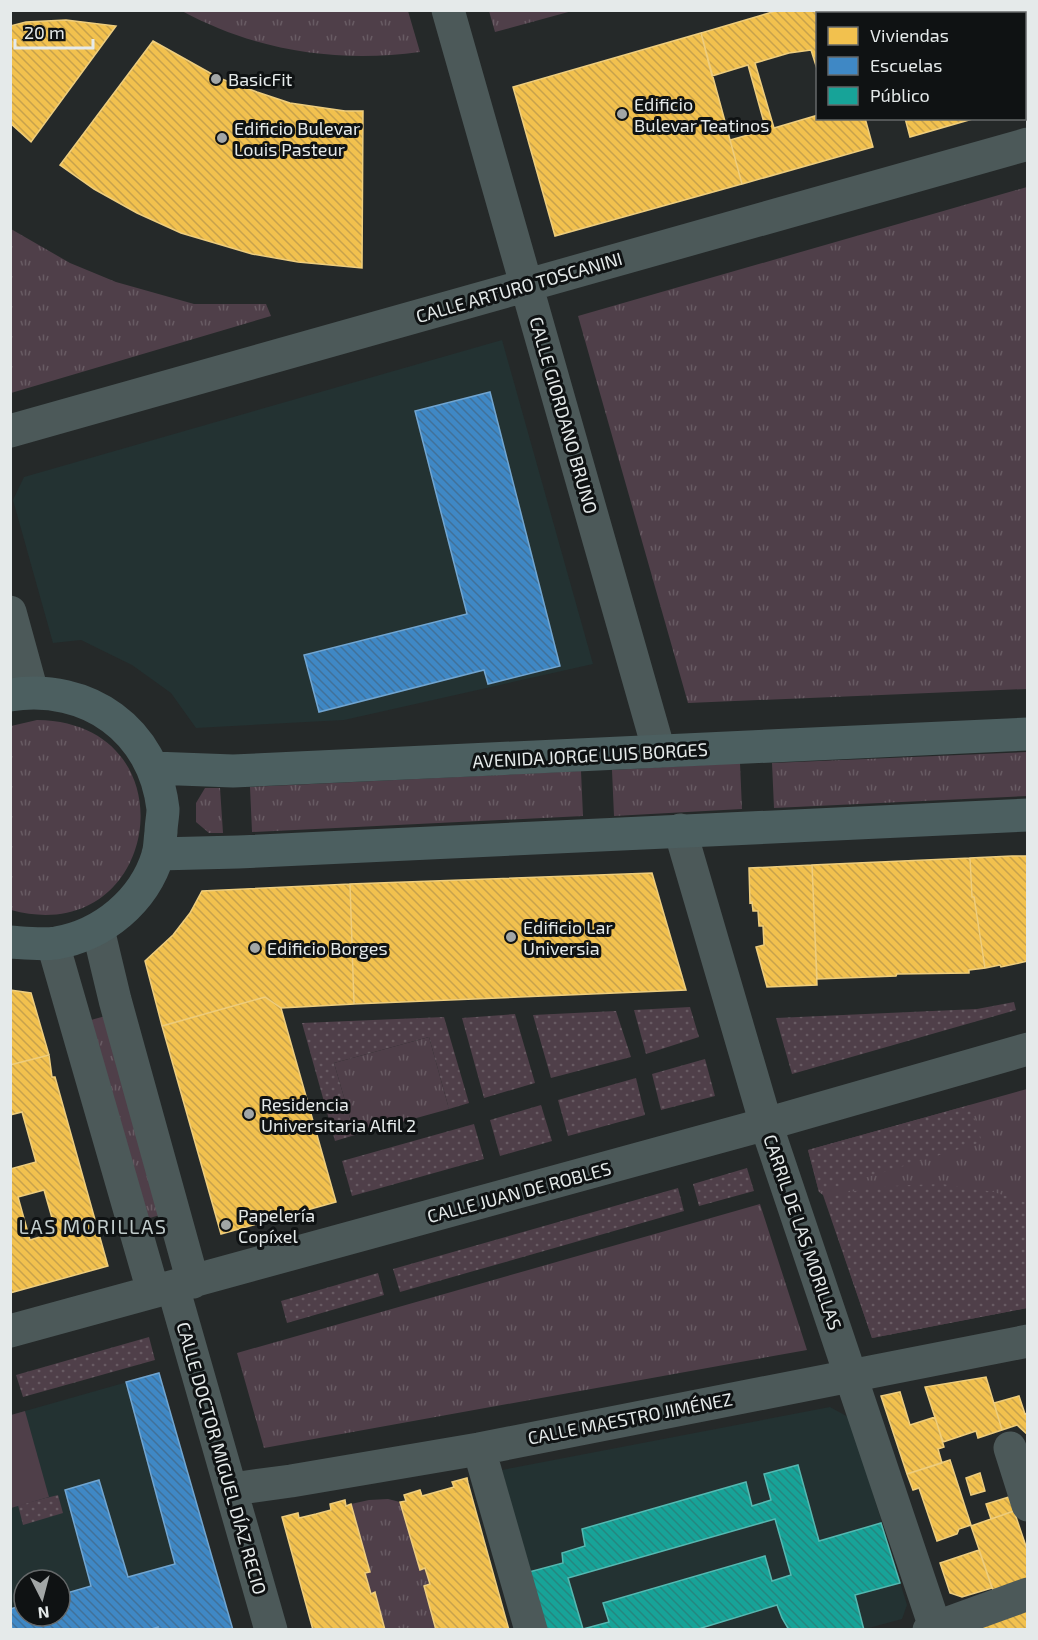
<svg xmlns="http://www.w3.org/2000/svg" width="1038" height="1640" font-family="'Exo 2',sans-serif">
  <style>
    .built { fill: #233232; fill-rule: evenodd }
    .grass { fill: url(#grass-tufts) }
    .garden { fill: url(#garden-dots) }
    .pitch { fill: #4f3f49 }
    .homes { fill: url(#homes-back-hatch); stroke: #eecd7d; stroke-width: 1.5; fill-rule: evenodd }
    .schools { fill: url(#schools-back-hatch); stroke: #71a5d0; stroke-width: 1.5 }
    .public { fill: url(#public-back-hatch); stroke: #55b8b1; stroke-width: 1.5; fill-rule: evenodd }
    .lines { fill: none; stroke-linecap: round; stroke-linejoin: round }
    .minor { stroke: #4c5959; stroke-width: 33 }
    .major { stroke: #4c5f60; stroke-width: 33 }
    .poi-dot { fill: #a2a6a6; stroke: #0f1213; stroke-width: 2 }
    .labels { text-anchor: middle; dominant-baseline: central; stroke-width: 6; stroke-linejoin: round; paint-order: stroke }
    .poi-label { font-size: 18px; fill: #e5eaea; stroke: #0f1213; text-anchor: start }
    .street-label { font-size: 18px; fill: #e5eaea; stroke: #0f1213 }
    .neighbourhood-label { font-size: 20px; letter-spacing: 1.5px; fill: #c2cccc; stroke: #0f1213 }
  </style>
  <defs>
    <pattern id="grass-tufts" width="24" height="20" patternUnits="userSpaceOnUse" patternTransform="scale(1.5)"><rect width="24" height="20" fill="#4f3f49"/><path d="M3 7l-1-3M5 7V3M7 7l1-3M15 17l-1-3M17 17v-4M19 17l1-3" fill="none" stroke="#685b63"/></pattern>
    <pattern id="garden-dots" width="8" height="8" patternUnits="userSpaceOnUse" patternTransform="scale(1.5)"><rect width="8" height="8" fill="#4f3f49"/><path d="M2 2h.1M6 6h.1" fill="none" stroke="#685b63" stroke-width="1.8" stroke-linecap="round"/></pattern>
    <pattern id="homes-back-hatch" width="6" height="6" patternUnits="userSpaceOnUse" patternTransform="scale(1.5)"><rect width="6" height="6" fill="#f2c14e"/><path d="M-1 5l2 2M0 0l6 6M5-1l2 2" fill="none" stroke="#c7a24c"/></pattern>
    <pattern id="schools-back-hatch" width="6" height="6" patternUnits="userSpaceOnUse" patternTransform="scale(1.5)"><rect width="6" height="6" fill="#3f88c5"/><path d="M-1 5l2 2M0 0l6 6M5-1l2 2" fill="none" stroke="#417199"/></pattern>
    <pattern id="public-back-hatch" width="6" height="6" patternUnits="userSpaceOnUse" patternTransform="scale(1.5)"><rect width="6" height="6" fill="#17a398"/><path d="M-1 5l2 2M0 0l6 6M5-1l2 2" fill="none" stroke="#25877f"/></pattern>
  </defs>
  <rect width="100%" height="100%" fill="#252929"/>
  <path class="built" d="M502 340 593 664 344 720 196 728 171 693 132 665 81 640 53 643 13 500 24 477Z
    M159 1373 233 1629 11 1630V1415ZM24 1580H60V1616H24Z
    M830 1407 850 1418 907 1605 902 1619 865 1629H545L502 1470Z"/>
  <path class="grass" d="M182 11H408L420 52C337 63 256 51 182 11Z
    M489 11V10L572 11 495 32Z
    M1027 187V689L688 703 578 316Z
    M11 229 70 263 116 282 194 304H266L271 316 11 393Z
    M37 720C195 722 161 951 11 910V726Z
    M1027 752V796L774 808 772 763Z
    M740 763 742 809 614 816 612 770Z
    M581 771 583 816 252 832 250 787Z
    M205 788H220L223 833H209L196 822V803Z
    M109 1015 164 1214 146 1219 91 1020Z
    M429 1037 449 1109 355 1135 334 1063Z
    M1027 1089V1308L872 1338 823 1195 819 1192 808 1150Z
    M760 1204 807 1350 264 1448 237 1353Z
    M388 1499 400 1502 420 1570 425 1568 430 1584 424 1586 436 1629H385L375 1593 371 1594 365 1573 369 1572 351 1504 369 1500Z"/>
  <path class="garden" d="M1014 1002 1016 1010 792 1074 776 1018 977 1009Z
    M690 1007 699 1037 646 1054 634 1010Z
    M616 1011 631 1057 551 1078 533 1015Z
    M515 1014 535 1083 484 1098 462 1018Z
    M444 1017 469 1103 449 1109 429 1037 334 1063 355 1135 335 1141 302 1023Z
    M705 1059 715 1096 661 1110 652 1074Z
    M636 1078 645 1115 568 1136 558 1100Z
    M541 1105 552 1141 500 1156 490 1120Z
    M970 1105 982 1142 819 1192 808 1150Z
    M474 1124 484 1159 352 1196 342 1161Z
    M747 1168 754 1191 699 1206 693 1184Z
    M942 1184 994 1192 1027 1203V1308L872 1338 825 1199C862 1186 903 1185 942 1184Z
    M678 1188 684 1211 400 1292 393 1269Z
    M378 1273 384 1295 287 1323 281 1301Z
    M149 1337 155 1360 23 1397 16 1375Z
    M58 1495 63 1513 23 1525 18 1505Z"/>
  <path class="pitch" d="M25 1411 49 1497 11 1508V1415Z"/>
  <path class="homes" d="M779 10H833L834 14H818V72L811 50 789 53 755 63 774 128 818 115V118H865L873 147 742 184 730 140 766 130 748 65 712 76 701 33Z
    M66 20 116 26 31 142 10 123V26L26 22Z
    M701 33 742 184 555 236 513 87Z
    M153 41 219 78 257 92 290 103 345 111H363L362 268 298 262 252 254 181 233 137 213 94 189 60 165Z
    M905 118H976L910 137Z
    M1012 856H1028V961L1001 967 1000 965 985 968 974 897H972L970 858Z
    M970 858 972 897H974L985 968 969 970V973L897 974 896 976 817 979 812 865Z
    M812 865 817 985 767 987 756 947 764 945 763 926H759L758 911H753L752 902 750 903 749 868Z
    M652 873 686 990 354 1004 350 884Z
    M350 884 354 1004 281 1008 265 997 162 1026 145 961 173 935 190 913 202 891Z
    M10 990 31 993 49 1055 10 1065Z
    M265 997 281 1008 336 1202 221 1234 162 1026Z
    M49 1055 52 1077H55L108 1266 10 1293V1169L36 1162 22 1112 10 1115V1065ZM44 1190 56 1232 30 1240 18 1197Z
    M986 1377 1002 1430 978 1438 976 1431 943 1442 925 1387Z
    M900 1392 910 1425 935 1417 944 1447 938 1449 942 1463 907 1474 881 1396Z
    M1019 1396 1025 1414 1028 1413V1435L1017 1425 1002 1430 994 1403Z
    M950 1460 971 1525 959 1529 957 1534 937 1541 919 1488 913 1490 907 1474Z
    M980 1473 985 1491 971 1495 966 1478Z
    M467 1478 468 1483 509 1630H436L424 1586 430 1584 425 1568 420 1570 400 1502 406 1501 404 1495 420 1490 422 1496 454 1487 452 1482Z
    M1009 1497 1014 1511 991 1519 986 1504Z
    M345 1500 346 1506 351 1504 370 1572 365 1573 371 1594 375 1592 385 1630H313L282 1517 298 1513 299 1518 316 1514 331 1510 330 1504Z
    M1014 1511 1028 1552V1579L993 1590 971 1526Z
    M979 1550 992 1588 962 1597 950 1593 940 1563Z
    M1028 1610V1630H982L981 1625Z"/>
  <path class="schools" d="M490 392 560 666 488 684 484 670 319 712 304 655 467 614 415 411Z
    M159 1373 233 1630H158V1627L149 1630H12L10 1609 24 1605V1616H60V1595L91 1586 65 1490 99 1480 128 1577 175 1564 126 1382Z"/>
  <path class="public" d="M798 1465 819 1541 881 1523 900 1583 855 1595 864 1630H789L782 1618 777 1605 695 1630H545L529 1572 563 1563 562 1553 585 1546 582 1529 746 1482 752 1506 771 1500 764 1474ZM775 1519 791 1575 772 1581 765 1556 603 1603 609 1622 583 1629 568 1578Z"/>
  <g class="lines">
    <path class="minor" d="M448 10 659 751
      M10 431 1028 144
      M10 612 32 692
      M680 830 766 1124 936 1630
      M98 929 115 1000 193 1282
      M53 944 153 1291
      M173 1287 271 1630
      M10 1331 766 1124 1028 1049
      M1010 1448 1028 1505
      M479 1449 531 1630
      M232 1489 291 1481 479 1449 1028 1341
      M929 1630 1028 1594"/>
    <path class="major" d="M10 695C88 683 154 730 163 809 163 816 161 825 161 832 160 839 160 848 158 855 144 901 103 935 56 943 42 945 25 943 10 942
      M153 768 233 771 1028 734
      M158 854 238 852 1028 815"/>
  </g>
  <g class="poi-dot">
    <circle cx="216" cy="79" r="6"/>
    <circle cx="622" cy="114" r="6"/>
    <circle cx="222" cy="138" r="6"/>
    <circle cx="511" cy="937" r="6"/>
    <circle cx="255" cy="948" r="6"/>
    <circle cx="249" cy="1114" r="6"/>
    <circle cx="226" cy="1225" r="6"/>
  </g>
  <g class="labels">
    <g class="poi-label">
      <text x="228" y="79">BasicFit</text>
      <text x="634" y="104">Edificio<tspan x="634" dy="21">Bulevar Teatinos</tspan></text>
      <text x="234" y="128">Edificio Bulevar<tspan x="234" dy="21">Louis Pasteur</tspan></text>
      <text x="523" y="927">Edificio Lar<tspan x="523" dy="21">Universia</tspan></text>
      <text x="267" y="948">Edificio Borges</text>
      <text x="261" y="1104">Residencia<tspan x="261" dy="21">Universitaria Alfil 2</tspan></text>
      <text x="238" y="1215">Papelería<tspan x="238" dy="21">Copíxel</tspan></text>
    </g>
    <g class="street-label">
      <text transform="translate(519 287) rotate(-16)">CALLE ARTURO TOSCANINI</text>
      <text transform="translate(564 415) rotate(74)">CALLE GIORDANO BRUNO</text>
      <text transform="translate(590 755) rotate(-3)">AVENIDA JORGE LUIS BORGES</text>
      <text transform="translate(519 1192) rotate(-15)">CALLE JUAN DE ROBLES</text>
      <text transform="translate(803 1232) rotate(71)">CARRIL DE LAS MORILLAS</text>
      <text transform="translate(630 1418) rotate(-11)">CALLE MAESTRO JIMÉNEZ</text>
      <text transform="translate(222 1458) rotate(74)">CALLE DOCTOR MIGUEL DÍAZ RECIO</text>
    </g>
    <g class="neighbourhood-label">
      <text x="93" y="1226">LAS MORILLAS</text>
    </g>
  </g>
  <rect width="1038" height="1640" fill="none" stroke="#e5eaea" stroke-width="24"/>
  <rect x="816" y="12" width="210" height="108" fill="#0f1213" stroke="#656869" stroke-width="1.5"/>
  <rect x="828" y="27" width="30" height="18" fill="#f2c14e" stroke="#656869" stroke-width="1.5"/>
  <text x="870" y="42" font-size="18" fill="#e5eaea">Viviendas</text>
  <rect x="828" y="57" width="30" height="18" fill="#3f88c5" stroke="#656869" stroke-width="1.5"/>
  <text x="870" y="72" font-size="18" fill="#e5eaea">Escuelas</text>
  <rect x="828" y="87" width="30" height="18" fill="#17a398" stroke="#656869" stroke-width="1.5"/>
  <text x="870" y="102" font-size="18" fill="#e5eaea">Público</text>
  <g transform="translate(42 1598) rotate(174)"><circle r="28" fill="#0f1213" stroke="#656869" stroke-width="1.5"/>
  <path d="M0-4.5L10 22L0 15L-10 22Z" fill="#a2a6a6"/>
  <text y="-9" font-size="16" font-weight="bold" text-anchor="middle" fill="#e5eaea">N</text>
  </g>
  <path d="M15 39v9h78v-9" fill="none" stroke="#e5eaea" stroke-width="3"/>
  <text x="24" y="39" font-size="18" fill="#e5eaea" stroke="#0f1213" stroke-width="4.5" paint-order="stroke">20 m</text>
</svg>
